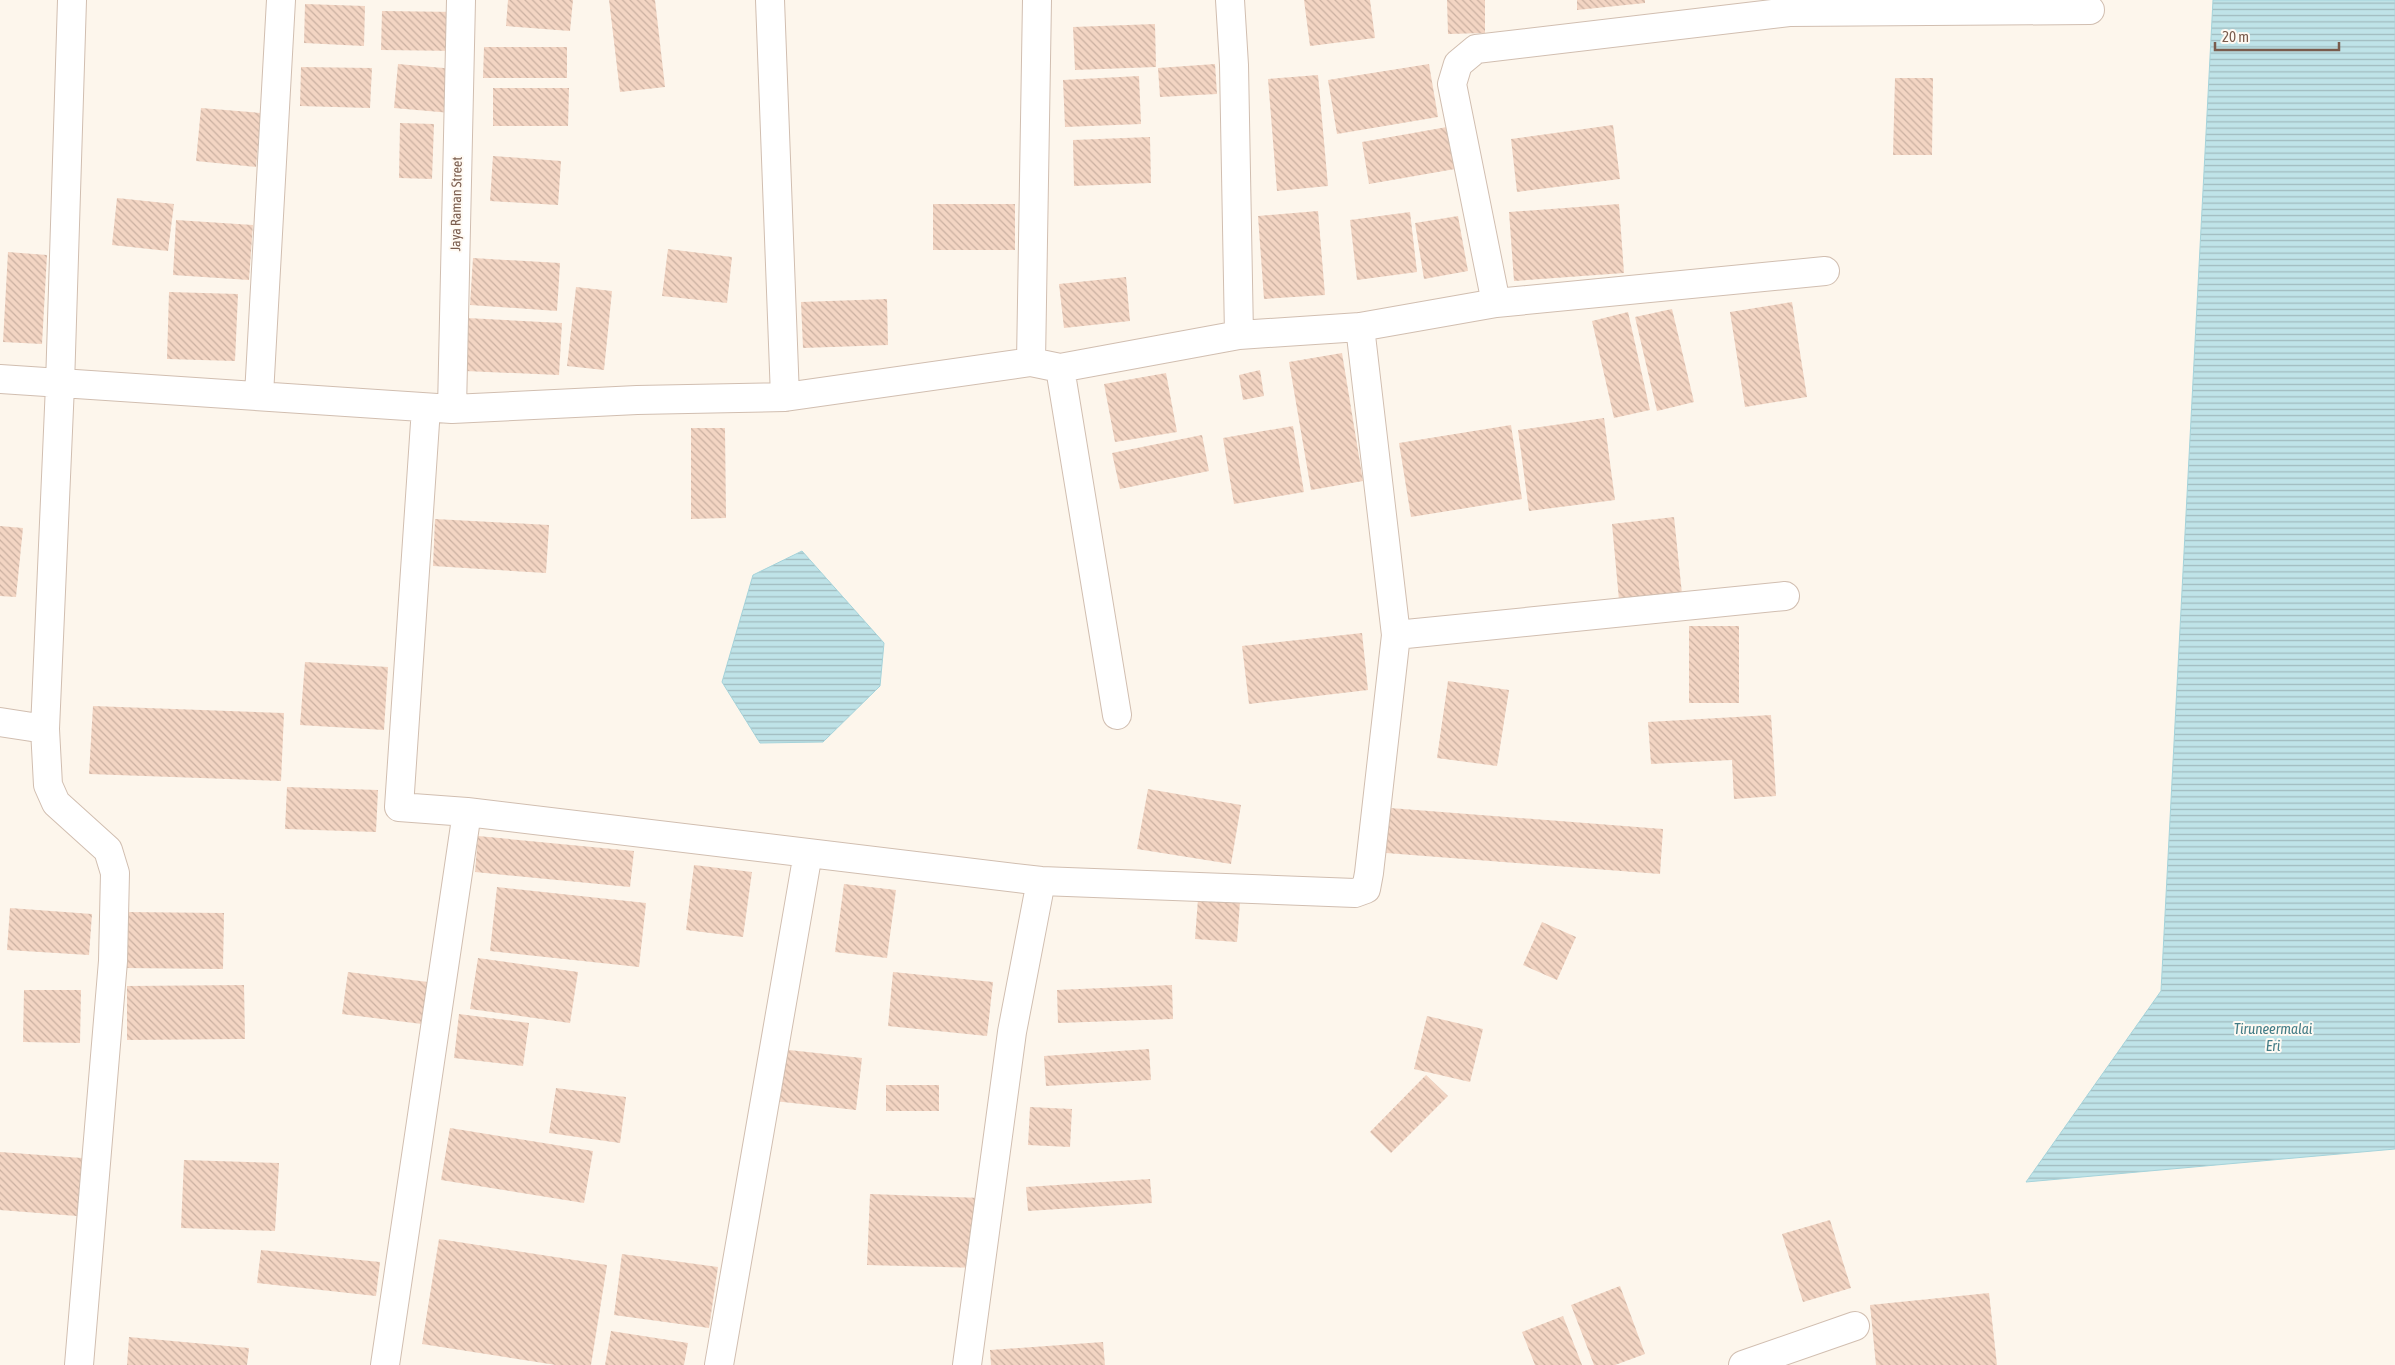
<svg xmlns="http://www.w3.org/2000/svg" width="2395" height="1365" font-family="'Asap Condensed',sans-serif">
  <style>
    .water { fill: url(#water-rules); stroke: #a5d3da }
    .building { fill: url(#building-back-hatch) }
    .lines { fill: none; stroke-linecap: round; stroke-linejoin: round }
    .minor-casing { stroke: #d1beb0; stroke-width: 30 }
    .minor { stroke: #fff; stroke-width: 28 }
    .labels { text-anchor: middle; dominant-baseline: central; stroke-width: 4; stroke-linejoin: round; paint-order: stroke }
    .street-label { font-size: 14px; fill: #7a5c4d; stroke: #fffaf3 }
    .water-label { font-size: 15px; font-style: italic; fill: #437c86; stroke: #fffaf3 }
  </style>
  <defs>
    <pattern id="water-rules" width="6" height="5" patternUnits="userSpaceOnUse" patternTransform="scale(1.25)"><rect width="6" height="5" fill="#bfe3e8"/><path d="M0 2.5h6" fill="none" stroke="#a0bbbe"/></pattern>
    <pattern id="building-back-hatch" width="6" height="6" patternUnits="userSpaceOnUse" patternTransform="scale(1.25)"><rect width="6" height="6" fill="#f3d5c3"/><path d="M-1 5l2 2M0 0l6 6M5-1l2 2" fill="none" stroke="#cab0a1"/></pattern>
  </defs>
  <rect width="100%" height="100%" fill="#fdf6ec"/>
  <path class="water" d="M2213 0H2395V1149L2026 1182 2161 991Z
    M802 551 884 643 880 686 823 742 760 743 722 682 753 575Z"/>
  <path class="building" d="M508 0H573L570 31 506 26Z
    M609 0H655L665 87 620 92Z
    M1304 0H1370L1375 38 1310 46Z
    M1447 0H1485V33L1448 34Z
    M1577 0H1645V3L1577 10Z
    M305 4 365 6 364 46 304 43Z
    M382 11 458 12 457 51 381 50Z
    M1155 24 1156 67 1075 70 1073 27Z
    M484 47H567V78H483Z
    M398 64 455 69 451 113 394 108Z
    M1215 64 1217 94 1160 97 1158 68Z
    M1429 64 1438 117 1337 134 1328 80Z
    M301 67 372 68 370 108 300 106Z
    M1318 75 1328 186 1277 191 1268 79Z
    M1139 76 1141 124 1065 127 1063 80Z
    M1895 78H1933L1932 155H1893Z
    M493 88H569L568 126H493Z
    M201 108 261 113 256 167 196 161Z
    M400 123 434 124 432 179 399 178Z
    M1613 125 1620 179 1517 192 1511 139Z
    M1447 127 1455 169 1369 184 1362 142Z
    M1150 137 1151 183 1074 186 1073 140Z
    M493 156 561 161 558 205 490 201Z
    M117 198 174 204 168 251 112 245Z
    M933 204H1015V250H933Z
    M1619 204 1624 273 1514 281 1509 212Z
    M1318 211 1325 295 1264 299 1258 216Z
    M1410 212 1417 272 1357 280 1350 220Z
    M1458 216 1468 271 1424 279 1415 223Z
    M176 220 253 225 249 280 173 275Z
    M668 249 732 257 727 303 662 296Z
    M8 252 47 255 42 344 3 342Z
    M473 258 560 263 557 311 470 305Z
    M1126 277 1130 321 1064 328 1059 284Z
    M576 287 612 291 604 370 567 366Z
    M169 292 238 294 235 361 167 359Z
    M887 299 888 345 803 348 801 302Z
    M1792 302 1807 397 1745 407 1730 312Z
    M1672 309 1694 402 1657 411 1635 317Z
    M1628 312 1650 410 1614 418 1592 321Z
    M467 318 562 323 559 375 465 371Z
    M1342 353 1363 481 1311 490 1289 362Z
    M1260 370 1264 396 1243 400 1239 375Z
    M1166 373 1177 432 1115 442 1104 384Z
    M1604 418 1615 500 1529 511 1518 430Z
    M1511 425 1522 499 1411 517 1399 443Z
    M1293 426 1304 492 1234 504 1223 438Z
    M691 428H725L726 518 691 519Z
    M1202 435 1209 471 1120 489 1112 453Z
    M1674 517 1682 594 1619 600 1612 524Z
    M435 519 549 525 546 573 433 566Z
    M0 526 23 528 16 597 0 596Z
    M1689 626H1739V703H1689Z
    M1362 633 1368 690 1249 704 1242 646Z
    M305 662 388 667 384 730 300 725Z
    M1448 681 1509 690 1497 766 1437 758Z
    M93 706 284 713 281 781 89 774Z
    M1771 715 1776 796 1734 799 1732 760 1651 764 1648 722Z
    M287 787 378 790 376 832 285 829Z
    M1148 789 1241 805 1231 864 1137 849Z
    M1390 808 1663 829 1660 874 1386 853Z
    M478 836 634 851 630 887 475 872Z
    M694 865 752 872 743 937 686 930Z
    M844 884 896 890 887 958 835 952Z
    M497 887 646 903 639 967 490 951Z
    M1198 899 1240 902 1237 942 1195 939Z
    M10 908 92 914 89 955 7 950Z
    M124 912 224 913 223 969 123 968Z
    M1542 922 1576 937 1557 980 1523 965Z
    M478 958 578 972 570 1023 470 1009Z
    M348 972 436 983 430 1025 342 1014Z
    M893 972 993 982 987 1036 888 1026Z
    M244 985 245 1039 127 1040V986Z
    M1172 985 1173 1019 1058 1023 1057 990Z
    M24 990H81L80 1043 23 1042Z
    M459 1014 529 1023 523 1066 454 1058Z
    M1427 1016 1483 1029 1470 1082 1414 1069Z
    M780 1049 862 1058 856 1110 774 1101Z
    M1149 1049 1151 1080 1046 1086 1044 1056Z
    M1426 1075 1448 1096 1391 1153 1370 1132Z
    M886 1085H939V1111H886Z
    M556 1088 626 1097 620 1143 549 1133Z
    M1030 1107 1072 1109 1070 1147 1028 1145Z
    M450 1128 593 1151 584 1203 441 1180Z
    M0 1152 82 1158 77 1216 0 1210Z
    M184 1160 279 1163 275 1231 181 1228Z
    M1150 1179 1152 1203 1028 1211 1026 1187Z
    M870 1194 982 1198 980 1268 867 1265Z
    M1830 1220 1851 1288 1803 1302 1782 1234Z
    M439 1239 607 1265 591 1365H556L422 1344Z
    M261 1250 380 1262 376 1296 257 1283Z
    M622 1254 718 1267 709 1328 614 1315Z
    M1620 1286 1645 1354 1615 1365H1594L1571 1305Z
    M1989 1293 1997 1365H1876L1870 1305Z
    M1563 1316 1582 1365H1535L1522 1332Z
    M611 1331 688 1343 684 1365H605Z
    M129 1337 249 1348 247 1365H127Z
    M1103 1342 1105 1365H991L990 1350Z"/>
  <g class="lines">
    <g class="minor-casing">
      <path id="minor" d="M72 0 60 385 45 729 48 785 56 803 108 850 115 873 113 961 79 1365
        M770 0 785 397
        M1230 0 1234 65 1239 335
        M1496 303 1452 84 1458 64 1476 49 1789 12 2090 10
        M1031 362 1037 0
        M1060 368 1117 715
        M0 379 452 409 637 400 785 397 1031 362 1060 368 1239 335 1360 327 1496 303 1825 271
        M259 395 281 0
        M426 408 399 807 467 812 1041 881 1355 893 1366 889 1369 873 1396 635 1360 327
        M452 409 461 0
        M1396 635 1785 596
        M0 722 45 729
        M385 1365 467 812
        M719 1365 808 853
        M967 1365 1012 1032 1041 881
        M1743 1365 1855 1326"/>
    </g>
    <use href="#minor" class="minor"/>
  </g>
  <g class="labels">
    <g class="street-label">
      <text transform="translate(456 204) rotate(-89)">Jaya Raman Street</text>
    </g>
    <g class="water-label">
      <text x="2273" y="1028">Tiruneermalai<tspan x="2273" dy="17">Eri</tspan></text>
    </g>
  </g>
  <path d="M2215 42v8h124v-8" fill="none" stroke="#7a5c4d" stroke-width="2.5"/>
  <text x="2222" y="42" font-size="15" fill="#7a5c4d" stroke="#fffaf3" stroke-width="4" paint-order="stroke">20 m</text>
</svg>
